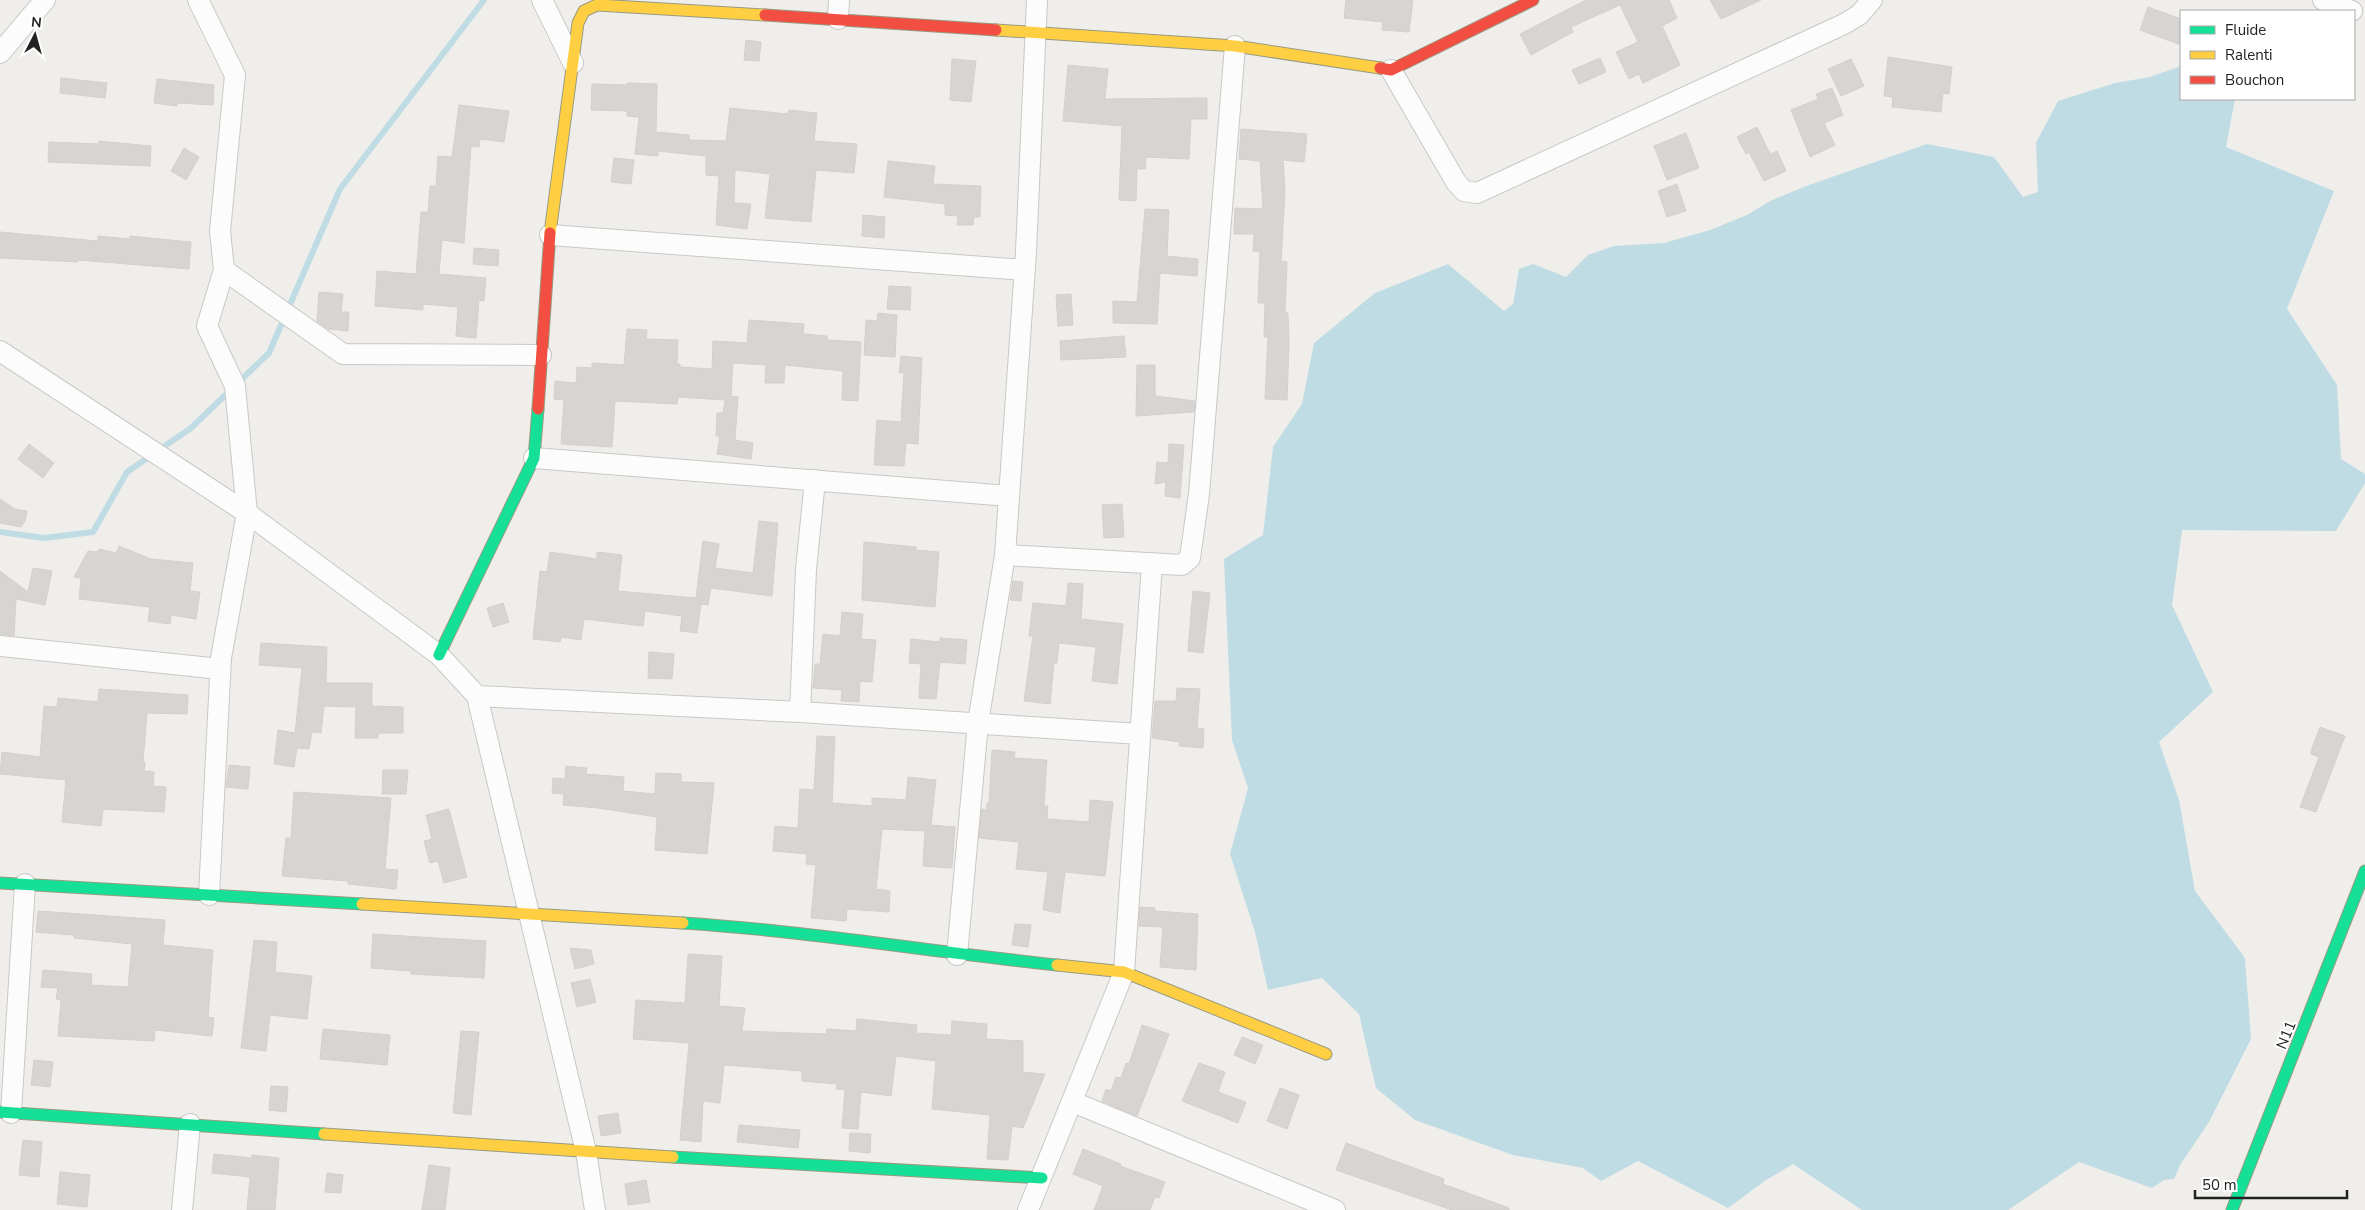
<svg xmlns="http://www.w3.org/2000/svg" width="2365" height="1210" font-family="'Nunito Sans',sans-serif">
  <style>
    .water { fill: #bfdbe3 }
    .lines { fill: none; stroke-linecap: round; stroke-linejoin: round }
    .stream { stroke: #bfdbe3; stroke-width: 6 }
    .building { fill: #d7d4d2; stroke: #d3d0cc }
    .street-casing { stroke: #c9c8c7; stroke-width: 22 }
    .fast-casing { stroke: #999a82; stroke-width: 13 }
    .slow-casing { stroke: #999a82; stroke-width: 13 }
    .jam-casing { stroke: #999a82; stroke-width: 13 }
    .street { stroke: #fdfcfc; stroke-width: 20 }
    .fast { stroke: #16e098; stroke-width: 11 }
    .slow { stroke: #ffcf43; stroke-width: 11 }
    .jam { stroke: #f24e42; stroke-width: 11 }
    .labels { text-anchor: middle; dominant-baseline: central; stroke-width: 4; stroke-linejoin: round; paint-order: stroke }
    .street-label { font-size: 15px; fill: #222; stroke: #fff }
  </style>
  <rect width="100%" height="100%" fill="#f0eeeb"/>
  <path class="water" d="M2181 66V99H2235L2226 147 2334 191 2287 309 2337 385 2341 459 2365 474V483L2336 531 2182 530 2172 605 2213 692 2159 742 2179 800 2195 891 2245 958 2251 1039 2209 1122 2180 1165 2174 1179 2164 1180 2152 1188 2079 1162 2008 1210H1862L1793 1164 1766 1180 1728 1208 1638 1161 1601 1181 1583 1168 1513 1155 1415 1120 1376 1088 1359 1014 1322 978 1268 990 1255 932 1230 854 1248 788 1232 740 1224 559 1263 535 1273 447 1302 404 1314 343 1375 293 1448 264 1504 311 1513 304 1519 269 1533 264 1566 277 1588 255 1614 246 1664 243 1710 230 1747 215 1772 200 1809 185 1927 144 1994 157 2023 197 2038 192 2036 143 2058 101 2115 83 2150 77Z"/>
  <g class="lines">
    <path class="stream" d="M0 532 44 538 93 532 127 472 191 428 269 353 340 189 484 0"/>
  </g>
  <path class="building" d="M1346 0H1413L1409 32 1382 30 1383 22 1344 18Z
    M1586 0H1669L1677 18 1662 26 1680 65 1643 83 1639 74 1629 79 1616 52 1638 42 1620 5 1571 27 1573 32 1531 55 1520 34Z
    M1710 0H1761L1721 19Z
    M2148 7 2181 19V45L2140 30Z
    M746 40 761 42 759 61 744 60Z
    M1888 57 1952 67 1949 94 1943 93 1941 112 1892 107 1893 97 1884 96Z
    M1600 58 1606 72 1579 84 1572 70Z
    M952 59 976 61 971 102 950 100Z
    M1851 59 1864 86 1841 96 1828 69Z
    M1068 65 1108 69 1105 99 1207 98V119H1191L1189 159 1146 157 1145 169H1137L1136 201 1119 200 1122 126 1063 121Z
    M61 78 107 83 105 98 60 93Z
    M157 79 214 85 213 105 177 103V106L154 103Z
    M627 83 657 84 656 132 689 135V140L726 141 730 108 788 114 789 110 817 113 814 141 857 144 854 173 816 170 811 222 765 218 770 174 735 170 734 203 751 204 747 229 716 225 719 176 706 175V156L658 151V156L635 154 639 117 627 116V111L591 110 592 84 627 85Z
    M1832 88 1843 115 1824 123 1835 145 1810 157 1791 110 1818 99 1816 94Z
    M459 105 509 111 504 142 480 139 479 147 471 146 464 243 442 240 439 274 486 278 484 301 479 300 476 338 456 336 458 307 423 304V310L375 306 377 271 416 274 421 212H428L430 186H436L438 156 452 157Z
    M1757 127 1770 154 1777 151 1786 171 1764 181 1749 152 1746 154 1737 137Z
    M1241 129 1307 134 1304 162 1283 160 1285 192 1281 261 1287 262 1285 313H1288L1289 343 1287 400 1265 399 1268 337H1264L1265 303H1258L1260 252 1253 251 1254 234H1234L1235 208 1263 209 1260 161 1239 159Z
    M1686 133 1699 168 1667 180 1654 146Z
    M99 141 151 146 150 166 48 162 49 142 99 144Z
    M184 148 199 157 186 180 171 171Z
    M614 158 634 160 631 184 611 182Z
    M888 161 935 166 933 184 981 186 980 217H974L973 225H957L958 216 945 215V204L884 197Z
    M1677 184 1686 211 1667 217 1658 191Z
    M1145 209 1169 210 1167 256 1198 259 1197 276 1160 273 1157 324 1113 323V301L1137 302Z
    M863 215 885 217 884 238 862 236Z
    M0 232 98 241V236L130 239V236L191 242 189 269 78 260V262L0 258Z
    M474 248 499 250 498 266 473 264Z
    M889 286 911 287 910 310 887 309Z
    M319 292 343 294 341 312H349L348 331 328 329 317 321Z
    M1071 294 1073 325 1058 326 1056 295Z
    M878 313 897 315 895 357 864 355 866 320 877 321Z
    M749 320 804 324 803 334 827 336V340L861 342 858 401 842 400 843 371 785 365 784 383H765L766 365 733 363 731 396 738 397 735 440 753 443 751 459 717 454 720 436H716L717 413H723L725 400 678 397 677 404 615 401 612 447 561 444 564 400 554 399 555 381 576 383 577 367 592 368V363L624 365 627 329 647 330 646 339 678 340 677 364H680V367L712 369 713 341 747 343Z
    M1124 336 1126 357 1061 360 1060 341Z
    M901 356 922 358 918 444 906 443 904 466 874 465 877 420 901 422 904 373H899Z
    M1137 365H1155V396L1195 401 1194 412 1136 416Z
    M29 444 54 463 43 478 18 459Z
    M1169 444 1184 445 1180 498 1165 496 1166 482 1155 484 1157 462 1168 463Z
    M0 499 15 509 27 511 25 521 21 527 0 523Z
    M1122 504 1124 537 1104 538 1102 505Z
    M759 521 778 523 772 596 711 588 708 605 701 604 697 633 680 631 682 616 645 611 643 626 584 619 581 640 561 637 560 642 533 639 540 571 547 572 550 552 597 559V552L622 555 618 591 696 598 703 541 719 544 715 568 753 573Z
    M864 542 916 547V550L939 552 935 607 862 600Z
    M119 546 151 559 193 563 190 591 200 592 196 619 171 615 170 624 148 621 150 607 79 599 81 578 74 577 88 551 98 552 99 549 116 553Z
    M33 568 52 571 45 605 16 599 14 636 0 634V571L28 592Z
    M1013 581 1023 582 1021 601 1010 600Z
    M1068 583 1083 584 1081 619 1123 624 1117 684 1092 681 1096 647 1059 643 1057 663H1054L1050 704 1024 701 1033 636H1029L1033 603 1066 606Z
    M1193 591 1210 593 1203 653 1188 651Z
    M503 603 509 622 493 627 487 608Z
    M842 612 863 614 861 639 876 640 872 682 860 681 859 702 841 701 842 690 813 688 815 664H820L823 634 840 636Z
    M940 638 967 640 965 664 940 662 936 699 919 698 921 664 909 663 911 639 940 642Z
    M261 643 327 647 326 683H372V706L403 707V733H378V738H355L356 707 324 706 321 733 312 732 309 749 297 748 294 767 274 764 278 730 295 733 302 668 259 665Z
    M649 652 674 654 672 679 648 678Z
    M1177 688 1200 689 1197 728 1204 729 1203 748 1179 746 1180 742 1152 738 1155 701H1176Z
    M99 689 188 695 187 714 147 713 143 762H145L144 771 154 772 153 786 166 787 164 812 103 809 101 826 62 822 66 780 0 774 2 752 40 757 44 706 57 707 58 698 98 702Z
    M2320 727 2345 736 2316 812 2300 807 2319 757 2311 754V751Z
    M817 736 835 737 832 803 872 806V798L906 800 908 777 936 780 931 825 955 827 952 868 923 866 925 831 882 829 876 889 890 891 889 912 847 909 846 921 811 918 816 865 806 864 807 854 773 851 775 826 798 828 800 789 814 790Z
    M992 750 1015 752 1014 758 1047 760 1044 806H1048L1047 819 1089 822 1090 800 1113 802 1105 876 1065 872 1060 913 1043 910 1048 872 1016 869 1019 842 979 838 982 809 986 810 987 803H989Z
    M229 765 250 767 248 789 226 787Z
    M566 766 587 768 586 774 624 777 623 791 655 794 656 773 681 774V782L714 783 707 854 655 850 657 817 598 808 563 805 564 794 552 793 553 778 565 779Z
    M383 770H408L406 794H382Z
    M294 792 391 798 385 869 398 870 396 889 348 884V881L282 876 286 838H291Z
    M449 809 467 877 444 883 438 861 430 863 424 841 432 839 426 815Z
    M1140 907 1155 908V911L1198 914 1196 970 1160 967 1163 927 1139 926Z
    M38 911 165 920 163 945 213 950 208 1017 214 1018 212 1036 155 1030 154 1041 58 1036 61 1000 56 999 58 988 41 987 43 970 92 974 91 985 128 987 132 944 74 938V935L36 932Z
    M1015 924 1031 925 1028 947 1012 945Z
    M373 934 486 941 484 978 411 974V971L371 968Z
    M254 940 277 942 275 972 312 976 307 1019 270 1015 266 1051 241 1048Z
    M570 948 591 950 594 964 575 969Z
    M688 954 722 956 719 1006 745 1008 742 1031 826 1034 827 1029 856 1031 857 1019 917 1025 916 1033 951 1035 952 1021 987 1024 986 1039 1023 1041V1072L1045 1074 1023 1128 1012 1126 1008 1160 987 1159 990 1115 932 1109 936 1061 896 1056 891 1096 861 1092 858 1129 842 1128 845 1090 836 1089 837 1084 802 1081V1071L724 1065 720 1103 703 1101 701 1142 680 1140 689 1043 633 1039 636 1000 685 1003Z
    M590 979 596 1002 577 1007 571 983Z
    M1142 1025 1169 1034 1137 1116 1102 1101 1106 1089 1111 1091 1116 1077 1121 1078 1126 1063 1129 1064Z
    M323 1029 390 1035 387 1065 320 1059Z
    M461 1031 479 1032 471 1115 453 1113Z
    M1242 1037 1263 1045 1255 1064 1234 1055Z
    M34 1060 53 1062 50 1087 31 1085Z
    M1199 1063 1225 1072 1218 1092 1246 1102 1238 1123 1182 1101Z
    M271 1086 288 1087 286 1112 269 1110Z
    M1280 1088 1299 1095 1287 1129 1267 1121Z
    M618 1113 621 1133 601 1136 598 1116Z
    M739 1125 800 1130 798 1148 737 1142Z
    M850 1133 871 1134 870 1153 849 1151Z
    M23 1140 42 1142 39 1177 19 1175Z
    M1346 1143 1444 1179 1443 1184 1509 1208V1210H1452L1336 1170Z
    M1083 1149 1121 1164 1120 1166 1165 1182 1159 1198 1155 1197 1150 1210H1094L1103 1186 1073 1174Z
    M214 1154 252 1158V1155L279 1158 275 1210H247L250 1177 212 1173Z
    M429 1165 450 1168 445 1210H422Z
    M60 1172 90 1175 87 1207 57 1204Z
    M327 1173 343 1175 341 1193 325 1192Z
    M646 1180 650 1202 628 1205 625 1184Z"/>
  <g class="lines">
    <g class="street-casing">
      <path id="street" d="M198 0 235 75 220 231 224 270 207 326 235 386 247 513 221 658 209 895
        M542 0 573 63
        M2323 0 2352 11
        M838 19 839 0
        M0 53 45 0
        M1391 70 1456 182 1464 191 1477 193 1844 24 1859 15 1872 0
        M550 235 1025 270
        M224 270 343 354 541 355
        M0 351 247 513 439 655 477 696 586 1152 595 1210
        M534 458 1009 496
        M1005 555 1182 565 1190 558 1199 494 1235 46
        M0 646 220 669
        M477 696 800 712 1140 734
        M800 712 806 569 815 480
        M957 955 978 723 1005 555 1026 252 1037 0
        M1073 1102 1335 1210
        M11 1113 25 884
        M182 1210 190 1124
        M1028 1210 1124 972 1152 564"/>
    </g>
    <g class="fast-casing">
      <path id="fast" d="M439 655 534 458 538 409
        M0 883 362 904
        M683 923C808 931 932 952 1057 965
        M0 1112 324 1134
        M673 1157 1042 1178
        M2232 1210 2365 871"/>
    </g>
    <g class="slow-casing">
      <path id="slow" d="M996 30 1235 46 1380 68
        M550 233 578 23 584 11 597 5 765 15
        M362 904 683 923
        M1057 965 1124 972 1326 1054
        M324 1134 673 1157"/>
    </g>
    <g class="jam-casing">
      <path id="jam" d="M765 15 996 30
        M1380 68 1391 70 1533 0
        M538 409 550 233"/>
    </g>
    <use href="#street" class="street"/>
    <use href="#fast" class="fast"/>
    <use href="#slow" class="slow"/>
    <use href="#jam" class="jam"/>
  </g>
  <g class="labels">
    <g class="street-label">
      <text transform="translate(2286 1035) rotate(-68)">N11</text>
    </g>
  </g>
  <rect x="2180" y="10" width="175" height="90" fill="#ffffff" stroke="#a7a7a7"/>
  <rect x="2190" y="26" width="25" height="8" fill="#16e098" stroke="#a7a7a7"/>
  <text x="2225" y="35" font-size="15" fill="#222222">Fluide</text>
  <rect x="2190" y="51" width="25" height="8" fill="#ffcf43" stroke="#a7a7a7"/>
  <text x="2225" y="60" font-size="15" fill="#222222">Ralenti</text>
  <rect x="2190" y="76" width="25" height="8" fill="#f24e42" stroke="#a7a7a7"/>
  <text x="2225" y="85" font-size="15" fill="#222222">Bouchon</text>
  <g transform="translate(35 35) rotate(6)" stroke="#ffffff" stroke-width="4" paint-order="stroke">
  <path d="M0-4L9 19L0 12L-9 19Z" fill="#222222"/>
  <text y="-8" font-size="14" font-weight="bold" text-anchor="middle" fill="#222222">N</text>
  </g>
  <path d="M2195 1190v8h152v-8" fill="none" stroke="#222222" stroke-width="2.5"/>
  <text x="2202" y="1190" font-size="15" fill="#222222" stroke="#ffffff" stroke-width="4" paint-order="stroke">50 m</text>
</svg>
